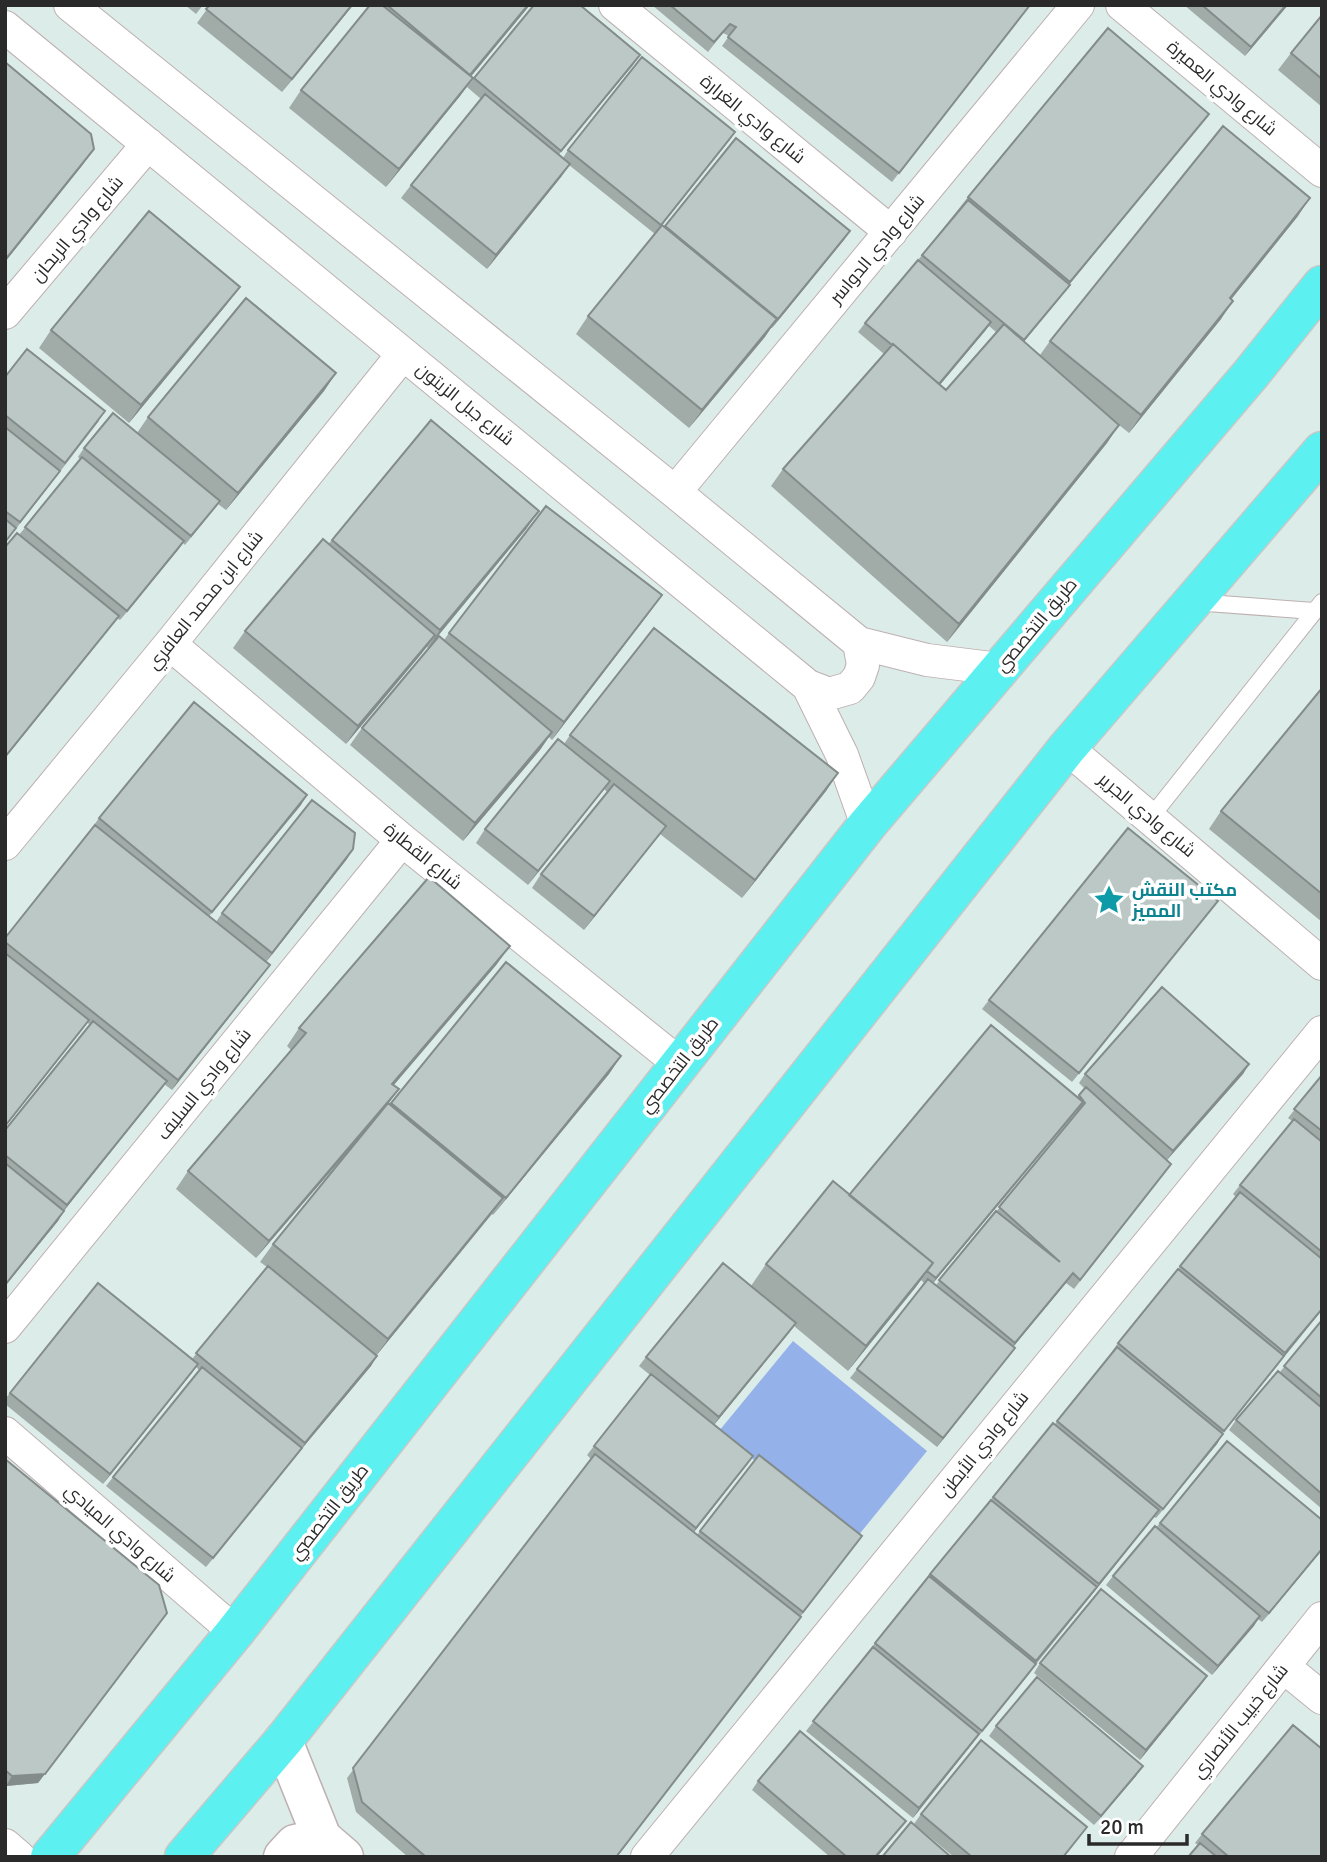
<svg xmlns="http://www.w3.org/2000/svg" width="1327" height="1862" font-family="Signika,Cairo,sans-serif">
  <style>
    .pitch { fill: #94b1ea }
    .lines { fill: none; stroke-linecap: round; stroke-linejoin: round }
    .service-casing { stroke: #beb0b0; stroke-width: 18 }
    .minor-casing { stroke: #beb0b0; stroke-width: 34 }
    .tertiary-casing { stroke: #beb0b0; stroke-width: 41 }
    .primary-casing { stroke: #c8c8c8; stroke-width: 41 }
    .service { stroke: #fff; stroke-width: 16 }
    .minor { stroke: #fff; stroke-width: 32 }
    .tertiary { stroke: #fff; stroke-width: 38 }
    .primary { stroke: #5cf1f0; stroke-width: 38 }
    .wall { fill: #a1aca9; fill-rule: evenodd }
    .shaded-wall { fill: #838c8a }
    .building { fill: #bbc8c5; stroke: #838c8a; stroke-width: 2 }
    .labels { text-anchor: middle; dominant-baseline: central; stroke-width: 7; stroke-linejoin: round; paint-order: stroke }
    .street-label { font-size: 18px; fill: #2a2a2a; stroke: #fff }
    .culture-label { font-size: 18px; font-weight: bold; fill: #0d838f; stroke: #fff; text-anchor: start }
  </style>
  <rect width="100%" height="100%" fill="#dcece9"/>
  <path class="pitch" d="M793 1341 927 1451 853 1542 719 1431Z"/>
  <g class="lines">
    <g class="service-casing">
      <path id="service" d="M1194 602 1314 611
        M1151 817 1322 602"/>
    </g>
    <g class="minor-casing">
      <path id="minor" d="M70 5 675 492 859 643 927 660 999 669
        M615 5 891 232
        M1122 5 1322 171
        M5 27 808 686 842 755 867 825
        M5 313 148 144
        M675 492 1078 5
        M170 644 402 840 680 1064
        M808 686 829 694 850 688 859 677 863 665 859 643
        M1067 748 1322 964
        M5 844 170 644 403 354
        M5 1327 402 840
        M5 1433 235 1632
        M1284 1667 1322 1698
        M5 1845 19 1857
        M647 1857 1322 1032
        M1131 1857 1322 1618"/>
    </g>
    <g class="tertiary-casing">
      <path id="tertiary" d="M283 1741 322 1838 344 1857
        M283 1857 295 1844 322 1838"/>
    </g>
    <g class="primary-casing">
      <path id="primary" d="M50 1857 235 1632 867 825 1250 375 1322 285
        M184 1857 283 1741 1067 748 1322 451"/>
    </g>
    <use href="#service" class="service"/>
    <use href="#minor" class="minor"/>
    <use href="#tertiary" class="tertiary"/>
    <use href="#primary" class="primary"/>
  </g>
  <path class="wall" d="M185 5H203L196 14Z
    M210 5H353L282 92 197 23Z
    M370 5H530L471 76 473 78 460 96 386 187 289 108 301 90Z
    M652 5H1030L892 182 722 46 729 36 723 33 708 52Z
    M1184 5H1288L1245 56Z
    M1322 15V107L1278 70 1291 53Z
    M633 65 559 154 563 158 568 150 735 132 658 230 665 226 850 231 772 328H771L689 428 576 334 588 316 655 234 569 165 561 177 487 269 401 198 411 185 481 99 467 87 474 78Z
    M1202 123 1069 284 1063 294 1024 341 1040 355 1050 341 1298 216 1231 299 1221 319 1129 433 1119 425 1107 443 947 642 771 486 783 469 884 354 858 332 865 323 918 260 968 197ZM989 326 996 332 946 390 940 385Z
    M227 304 129 423 39 348 51 330Z
    M336 373 324 391 226 510 218 504 185 545 183 543 120 620 117 618 112 625 19 535 80 459 78 457 84 448 137 433 148 417Z
    M5 377 99 421 5 543Z
    M527 528 428 648 427 647 346 744 233 648 245 631 332 540Z
    M649 613 552 740 549 737 540 750 463 841 350 745 362 728 444 640 449 633Z
    M1322 688V922L1209 829 1221 811Z
    M570 735 838 773 826 791 742 898 660 834 584 930 532 888 541 874 607 792 604 789 528 885 476 843 485 829 564 744Z
    M301 805 209 916 216 922 222 913 347 859 266 962 270 965 263 974 172 1090 164 1084 64 1211 58 1221 5 1286V1130L90 1024 87 1023 5 1127V938L92 828 99 818Z
    M1211 910 1072 1082 982 1009 989 1000Z
    M506 962 621 1056 609 1074 493 1215 492 1214 376 1356 371 1366 299 1452 206 1567 106 1486 199 1370 196 1367 103 1484 5 1404V1399L10 1393 192 1359 267 1267 260 1262 273 1244 369 1127 256 1258 176 1189 188 1171 291 1050 287 1046 299 1028 497 964 394 1085 388 1104 389 1105Z
    M1249 1064 1243 1074 1167 1160 1171 1164 1164 1173 1074 1289 1066 1283 1013 1347 1015 1348 1008 1357 937 1447 850 1378 924 1283 921 1280 848 1371 794 1326 714 1425 753 1456 694 1532 697 1535 759 1455 862 1536 617 1857H408L356 1812 347 1778 591 1459 587 1455 594 1446 650 1375 639 1366 646 1357 751 1286 766 1264 849 1195 1077 1097 1085 1089 1079 1083 1085 1074ZM1077 1111 1078 1112 936 1285 933 1283Z
    M1322 1075V1310L1222 1434 1217 1444 1156 1518 1154 1517 913 1818 806 1731 875 1643 993 1497 1055 1424 1112 1354 1111 1353 1118 1343 1236 1197 1233 1194 1240 1185 1292 1121 1288 1118Z
    M1322 1320V1509L1229 1430 1236 1420 1280 1372Z
    M5 1459 160 1622 38 1783 6 1786Z
    M1322 1520V1550L1262 1622 1258 1619 1212 1675 1106 1585 1113 1576 1160 1523Z
    M1040 1663 1207 1676 1140 1760 1034 1673Z
    M996 1726 1136 1776 1094 1825 989 1736Z
    M758 1781 906 1821 877 1857H830L752 1790Z
    M921 1814 1080 1836 1064 1857H954L914 1824Z
    M1202 1834 1322 1857H1188L1198 1845 1195 1843Z"/>
  <path class="shaded-wall" d="M352 5H353L282 92 292 79Z
    M528 5H530L464 85 470 75Z
    M1286 5H1288L1245 56 1251 47Z
    M640 55 633 65 554 160 561 151Z
    M473 78 460 96 386 187 399 169Z
    M1209 114 1202 123 1063 292 1070 282Z
    M735 132 729 141 655 234 661 225Z
    M94 149 81 167 5 262V260Z
    M570 164 561 177 487 269 496 255Z
    M1310 198 1298 216 1218 316 1230 298Z
    M850 231 844 240 772 328 778 319Z
    M1070 285 1063 294 1017 350 1024 340Z
    M240 287 227 304 129 423 141 405Z
    M1233 301 1221 319 1129 433 1141 415Z
    M777 319 765 337 689 428 702 410Z
    M991 322 985 331 932 394 939 385Z
    M336 373 324 391 226 510 238 493Z
    M1119 425 1107 443 947 642 959 624Z
    M539 511 527 528 428 648 440 630Z
    M184 541 178 550 120 620 127 611Z
    M662 595 649 613 552 740 564 722Z
    M119 616 112 625 5 758V757Z
    M435 635 422 653 346 744 358 726Z
    M552 732 540 750 463 841 475 823Z
    M838 773 826 791 742 898 755 880Z
    M610 781 600 794 528 885 538 871Z
    M307 795 301 805 205 921 212 912Z
    M666 826 656 839 584 930 594 916Z
    M353 849 347 859 266 962 272 953Z
    M1218 901 1211 910 1072 1082 1079 1073Z
    M510 946 497 964 380 1101 392 1084Z
    M270 965 263 974 172 1090 178 1080Z
    M89 1020 83 1029 5 1127V1126Z
    M621 1056 609 1074 493 1215 506 1198Z
    M1249 1064 1243 1074 1166 1161 1173 1151Z
    M167 1081 160 1090 61 1214 67 1205Z
    M399 1089 386 1107 256 1258 269 1241Z
    M1083 1102 1076 1111 929 1288 936 1278Z
    M503 1198 490 1216 375 1357 388 1339Z
    M64 1211 58 1221 5 1286V1285Z
    M933 1263 916 1287 848 1371 866 1346Z
    M1073 1273 1066 1283 1008 1353 1015 1343Z
    M1322 1309V1310L1279 1363 1285 1353Z
    M796 1323 789 1333 713 1426 719 1417Z
    M1015 1348 1008 1357 937 1447 943 1438Z
    M377 1356 371 1366 299 1452 305 1443Z
    M1284 1356 1278 1365 1217 1440 1224 1431Z
    M198 1364 192 1373 103 1484 110 1474Z
    M1223 1434 1217 1444 1156 1518 1163 1509Z
    M302 1448 295 1457 206 1567 213 1558Z
    M753 1456 747 1465 690 1537 696 1528Z
    M1159 1510 1090 1597 1029 1671 1036 1661Z
    M1322 1549V1550L1262 1622 1269 1613Z
    M1260 1616 1254 1626 1212 1675 1218 1666Z
    M160 1622 38 1783 6 1786 12 1776Z
    M1036 1664 1029 1674 975 1740 982 1731Z
    M1207 1676 1200 1686 1140 1760 1146 1750Z
    M979 1734 972 1744 913 1818 919 1808Z
    M1143 1766 1136 1776 1094 1825 1101 1816Z
    M906 1821 899 1830 877 1857H875Z"/>
  <path class="building" d="M210 5H352L292 79 206 9Z
    M370 5H382L473 78 399 169 301 90Z
    M387 5H528L470 75Z
    M534 5H580L640 55 561 151 474 78Z
    M670 5H1030L899 173 728 37 736 27 730 24 714 42Z
    M1202 5H1286L1251 47Z
    M1322 15V79L1291 53Z
    M1108 28 1209 114 1070 282 968 197Z
    M642 57 735 132 661 225 568 150Z
    M5 62 91 134 94 149 5 260Z
    M485 94 570 164 496 255 411 185Z
    M1223 126 1310 198 1230 298 1233 301 1141 415 1050 341Z
    M736 138 850 231 778 319 665 226Z
    M968 200 1070 285 1024 340 922 255Z
    M149 211 240 287 141 405 51 330Z
    M662 225 777 319 702 410 588 316Z
    M918 260 991 322 939 384 893 344 892 345 865 323Z
    M246 298 336 373 238 493 148 417Z
    M1004 324 1119 425 959 624 783 469 893 344 946 390Z
    M27 349 105 411 65 463 5 415V377Z
    M113 413 220 501 191 536 84 448Z
    M431 420 539 511 440 630 332 540Z
    M5 427 60 471 20 522 5 511Z
    M82 457 184 541 127 611 25 527Z
    M546 506 662 595 564 722 449 633Z
    M5 519 16 528 5 542Z
    M17 533 119 616 5 757V547Z
    M323 539 435 635 358 726 245 631Z
    M654 628 838 773 755 880 570 735Z
    M439 636 552 732 475 823 362 728Z
    M1322 688V894L1221 811Z
    M194 702 307 795 212 912 99 818Z
    M558 739 610 781 538 871 485 829Z
    M614 784 666 826 594 916 541 874Z
    M312 800 355 833 353 849 272 953 222 913Z
    M95 825 270 965 178 1080 5 942V938Z
    M1128 828 1218 901 1079 1073 989 1000Z
    M429 877 510 946 392 1084 399 1089 269 1241 188 1171 306 1033 299 1028Z
    M5 953 89 1020 5 1126Z
    M506 962 621 1056 506 1198 391 1103Z
    M1162 987 1249 1064 1173 1151 1085 1074Z
    M93 1021 167 1081 67 1205 5 1155V1130Z
    M991 1025 1083 1102 936 1278 927 1271 933 1263 849 1195Z
    M1322 1075V1131L1294 1109Z
    M1086 1087 1171 1164 1080 1280 1073 1273 1015 1343 939 1280 996 1211 1060 1262 999 1207 1085 1103 1079 1095Z
    M388 1103 503 1198 388 1339 273 1244Z
    M1294 1119 1322 1142V1252L1240 1185Z
    M5 1163 64 1211 5 1285Z
    M833 1181 933 1263 866 1346 766 1264Z
    M1240 1192 1322 1259V1309L1285 1353 1180 1266Z
    M723 1263 796 1323 719 1417 646 1357Z
    M268 1266 377 1356 305 1443 196 1353Z
    M1178 1269 1284 1356 1224 1431 1118 1343Z
    M928 1279 1015 1348 943 1438 857 1369Z
    M98 1283 198 1364 110 1474 10 1393Z
    M1322 1320V1398L1284 1366Z
    M1117 1347 1223 1434 1163 1509 1057 1421Z
    M202 1367 302 1448 213 1558 113 1477Z
    M1278 1371 1322 1408V1494L1236 1420Z
    M651 1374 753 1456 696 1528 594 1446Z
    M1053 1423 1159 1510 1099 1584 993 1497Z
    M1227 1441 1322 1520V1549L1269 1613 1160 1523Z
    M595 1454 801 1617 616 1857H426L362 1802 353 1768Z
    M759 1455 862 1536 803 1612 700 1531Z
    M5 1459 159 1585 167 1613 45 1774 12 1776 5 1770Z
    M991 1500 1097 1587 1036 1661 930 1574Z
    M1155 1526 1260 1616 1218 1666 1113 1576Z
    M929 1576 1036 1664 982 1731 875 1643Z
    M1101 1589 1207 1676 1146 1750 1040 1663Z
    M873 1647 979 1734 919 1808 813 1721Z
    M1037 1677 1143 1766 1101 1816 996 1726Z
    M1293 1725 1322 1749V1857H1229L1202 1834Z
    M800 1731 906 1821 875 1857H847L758 1781Z
    M981 1740 1087 1827 1063 1857H972L921 1814Z
    M911 1822 951 1857H882Z
    M1200 1843 1217 1857H1188Z"/>
  <defs>
    <g id="sight-bare" transform="scale(2.415)"><path d="M0-6L1.8-2.2L6-1.7L2.9 1.2L3.7 5.4L0 3.3L-3.7 5.4L-2.9 1.2L-6-1.7L-1.8-2.2Z" fill="#0f9aa8" stroke="#fff" stroke-width="2.5" paint-order="stroke"/></g>
  </defs>
  <g fill-rule="evenodd">
    <use href="#sight-bare" x="1109" y="900"/>
  </g>
  <g class="labels">
    <g class="street-label">
      <text transform="translate(1222 88) rotate(40)">شارع وادي العميرة</text>
      <text transform="translate(753 119) rotate(39)">شارع وادي الغرارة</text>
      <text transform="translate(77 229) rotate(-50)">شارع وادي الريحان</text>
      <text transform="translate(877 249) rotate(-50)">شارع وادي الدواسر</text>
      <text transform="translate(465 404) rotate(39)">شارع جبل الزيتون</text>
      <text transform="translate(205 600) rotate(-51)">شارع ابن محمد العافري</text>
      <text transform="translate(1036 625) rotate(-50)">طريق التخصصي</text>
      <text transform="translate(1147 815) rotate(40)">شارع وادي الجرير</text>
      <text transform="translate(423 856) rotate(39)">شارع القطارة</text>
      <text transform="translate(679 1065) rotate(-52)">طريق التخصصي</text>
      <text transform="translate(204 1084) rotate(-51)">شارع وادي السليف</text>
      <text transform="translate(984 1444) rotate(-51)">شارع وادي الأبطن</text>
      <text transform="translate(329 1512) rotate(-52)">طريق التخصصي</text>
      <text transform="translate(120 1533) rotate(41)">شارع وادي الميادي</text>
      <text transform="translate(1240 1721) rotate(-51)">شارع خبيب الأنصاري</text>
    </g>
    <g class="culture-label">
      <text x="1132" y="890">مكتب النقش<tspan x="1132" dy="21">المميز</tspan></text>
    </g>
  </g>
  <rect width="1327" height="1862" fill="none" stroke="#2a2a2a" stroke-width="14"/>
  <path d="M1089 1834v10h98v-10" fill="none" stroke="#2a2a2a" stroke-width="3.5"/>
  <text x="1100" y="1834" font-size="21" fill="#2a2a2a" stroke="#ffffff" stroke-width="5" paint-order="stroke">20 m</text>
</svg>
